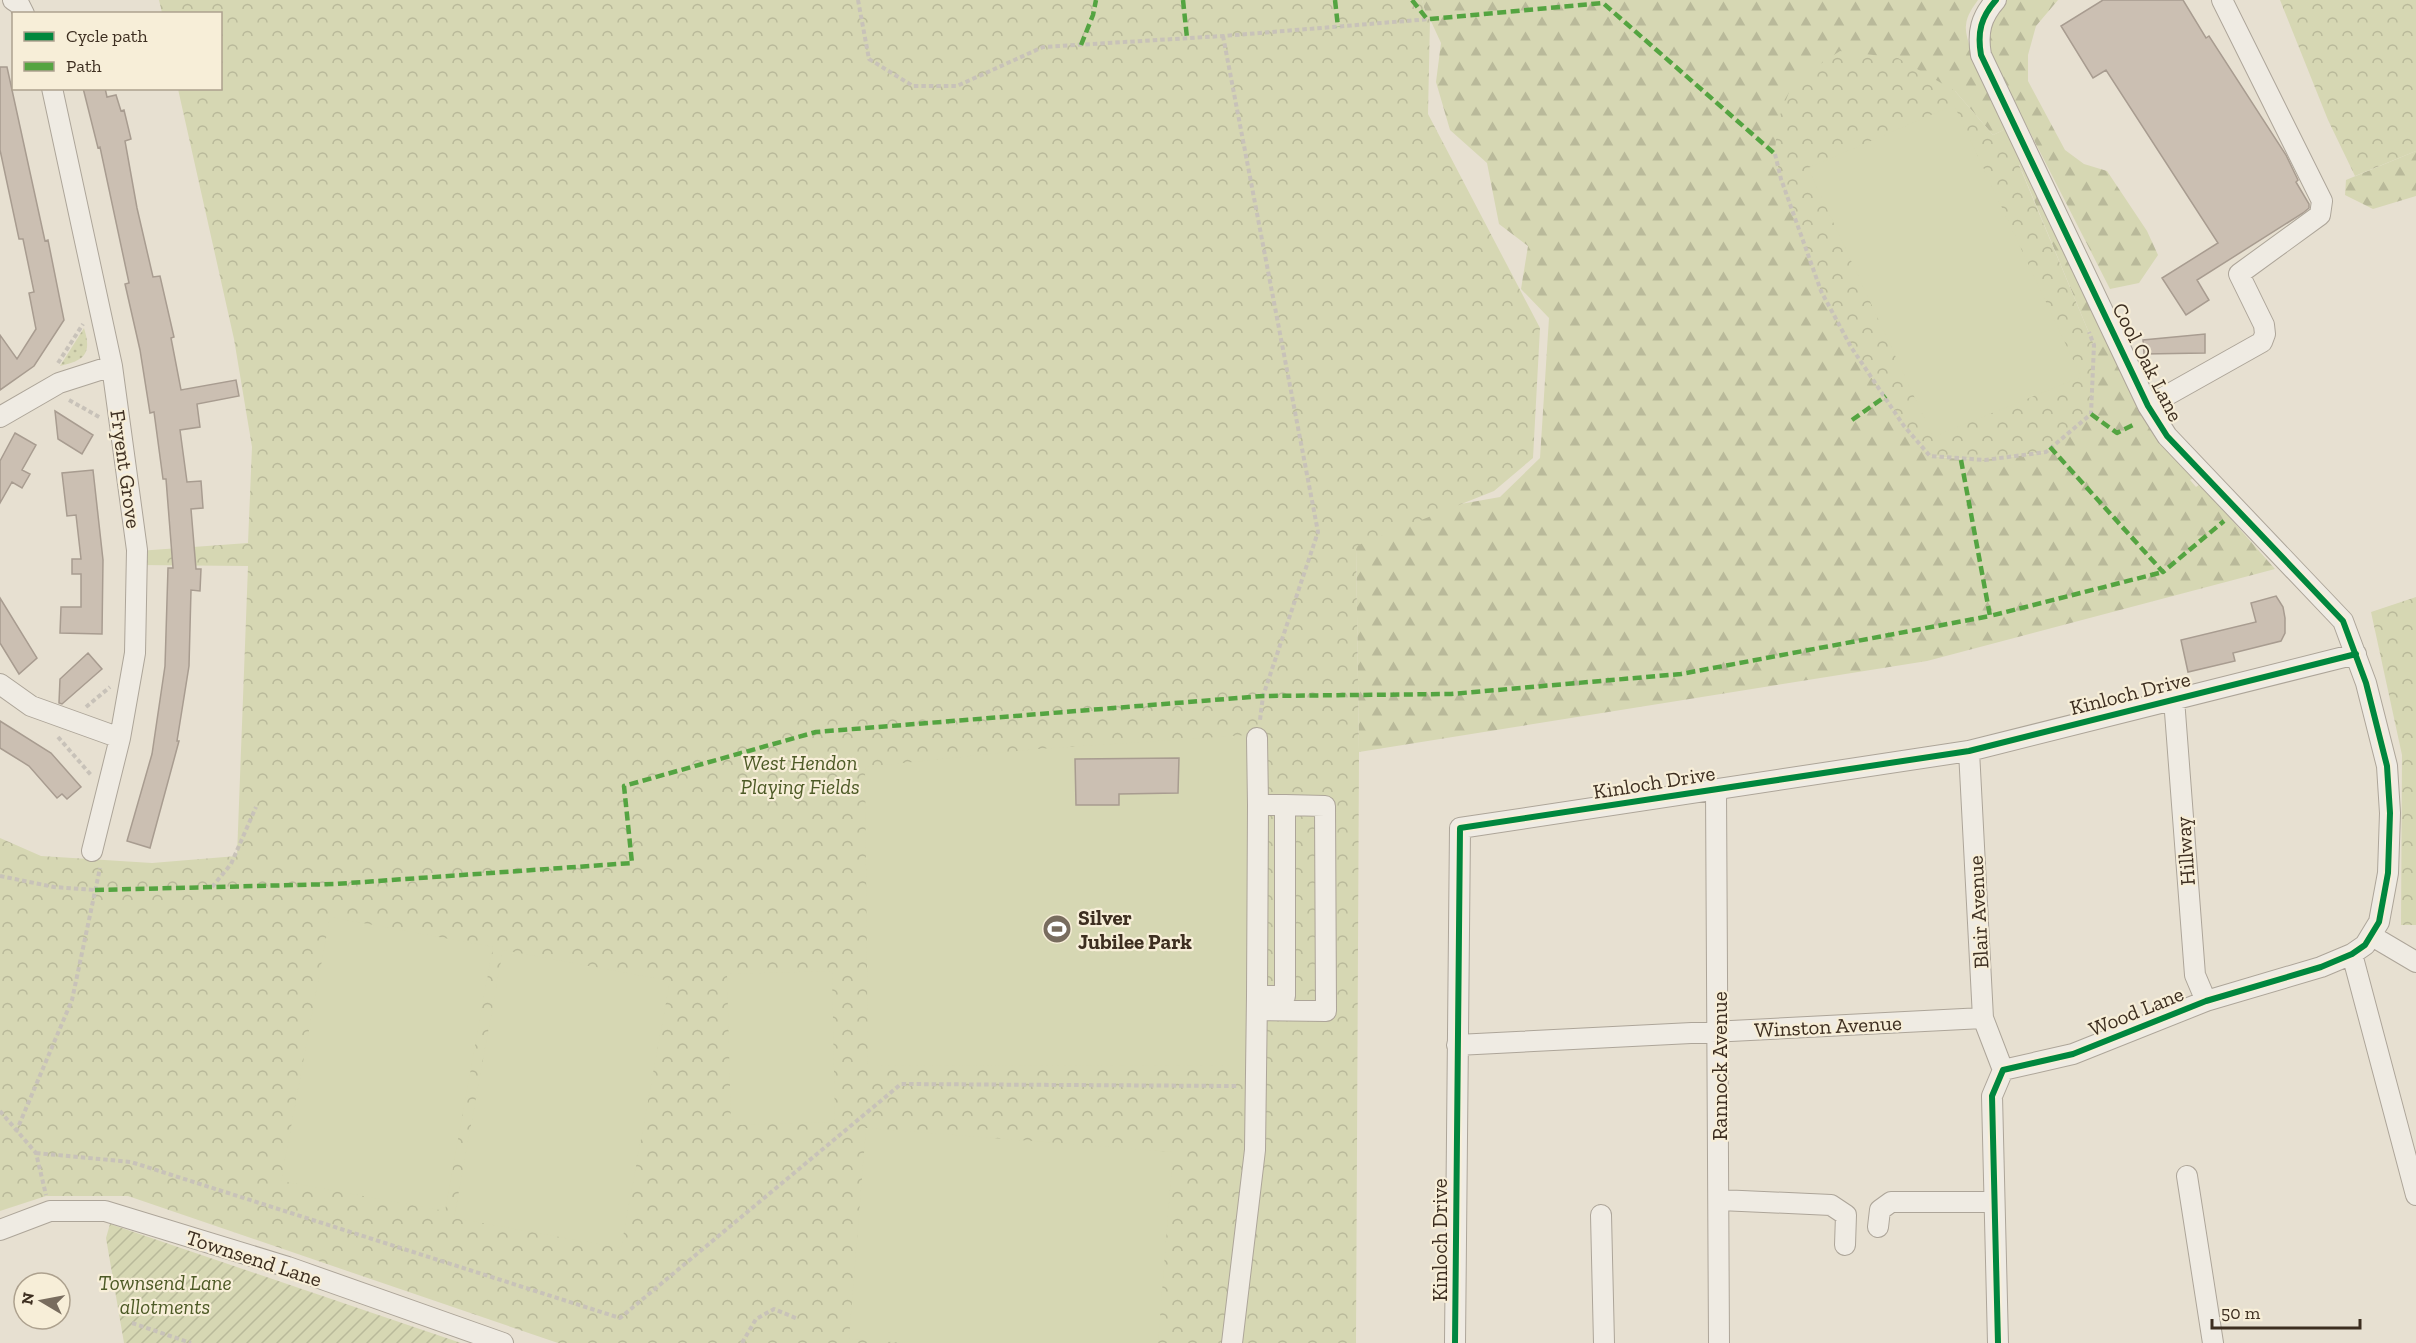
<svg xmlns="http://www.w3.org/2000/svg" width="2416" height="1343" font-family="'Zilla Slab',serif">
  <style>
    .grass { fill: url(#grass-dots) }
    .forest { fill: url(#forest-firs) }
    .park { fill: url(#park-crowns) }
    .garden { fill: url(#garden-furrows) }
    .pitch { fill: #d6d7b3 }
    .building { fill: #cbbfb2; stroke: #a89c90; stroke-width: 1.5 }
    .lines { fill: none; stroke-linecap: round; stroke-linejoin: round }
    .minor-casing { stroke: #ada599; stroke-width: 22 }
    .path { stroke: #c8c2b9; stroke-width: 4; stroke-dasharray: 4.5 3; stroke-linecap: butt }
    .minor { stroke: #efebe3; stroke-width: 20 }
    .quiet { stroke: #54a441; stroke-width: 4.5; stroke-dasharray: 9 4.5; stroke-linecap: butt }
    .cycleway-casing { stroke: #f7eed8; stroke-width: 10 }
    .cycleway { stroke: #00873e; stroke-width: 6 }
    .labels { text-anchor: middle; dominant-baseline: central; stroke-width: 4.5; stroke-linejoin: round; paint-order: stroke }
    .street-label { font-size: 21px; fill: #3d2e20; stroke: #f7eed8 }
    .park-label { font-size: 21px; font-style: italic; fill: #4d5a26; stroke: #f7eed8 }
    .poi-label { font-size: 21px; font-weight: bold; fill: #3d2e20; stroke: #f7eed8; text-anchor: start }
  </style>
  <defs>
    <pattern id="grass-dots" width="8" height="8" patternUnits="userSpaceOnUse" patternTransform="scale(1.5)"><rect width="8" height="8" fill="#d6d7b3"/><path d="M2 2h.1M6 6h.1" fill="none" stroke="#b9b99a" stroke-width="1.8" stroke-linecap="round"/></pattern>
    <pattern id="forest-firs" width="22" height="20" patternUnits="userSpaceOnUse" patternTransform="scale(1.5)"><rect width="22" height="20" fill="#d6d7b3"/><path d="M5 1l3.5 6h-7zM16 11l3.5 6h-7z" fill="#b9b99a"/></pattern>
    <pattern id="park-crowns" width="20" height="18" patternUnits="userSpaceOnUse" patternTransform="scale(1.5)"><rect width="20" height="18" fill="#d6d7b3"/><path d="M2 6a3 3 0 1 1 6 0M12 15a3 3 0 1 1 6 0" fill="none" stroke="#b9b99a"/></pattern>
    <pattern id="garden-furrows" width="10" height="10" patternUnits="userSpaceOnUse" patternTransform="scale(1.5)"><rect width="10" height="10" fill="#d6d7b3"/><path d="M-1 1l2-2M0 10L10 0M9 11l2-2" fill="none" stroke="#b9b99a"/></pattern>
  </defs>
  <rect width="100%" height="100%" fill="#e7e0d1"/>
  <path class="grass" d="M84 328C92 354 85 360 60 366Z"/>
  <path class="forest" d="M1422 0H1978C1973 7 1967 15 1966 25 1963 47 1999 105 2010 127L1993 135 1955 91 1851 347 1904 426 1930 456C1974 462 2002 458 2046 452L2050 447 2094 345 2019 164 2027 162 2118 367 2134 401 2154 435 2195 477 2190 480 2196 487 2200 484 2275 569 1927 661 1359 752 1356 545 1365 521 1500 497 1540 458 1549 318 1521 289 1528 246 1499 224 1487 163 1450 130 1436 82 1441 43 1430 19H1427Z
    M2006 0H2058L2036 26 2028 55V81L2065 150 2084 164 2107 171 2147 231 2158 255 2139 283 2110 289 1991 56C1985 27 1988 24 2006 0Z
    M2416 151V196L2373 209 2345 195 2346 180Z"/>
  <path class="park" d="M159 0H1422L1427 19H1430L1428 114 1540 328 1533 458 1494 491 1356 546 1359 752 1356 1343H558L128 1196H46L0 1211V838L41 856 152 863 237 856 248 566 136 565 138 551 248 543 252 447 234 339 178 89 220 88V14L162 13Z
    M2280 0H2416V151L2355 176 2328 120Z
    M1840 51 1898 58 1955 91 1993 135 2010 127 2027 162 2019 165 2094 345 2091 414 2046 452 1985 460 1930 456 1904 426 1851 347 1821 291 1781 179 1775 154 1777 123 1793 82Z
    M2416 597V925H2401L2402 755 2371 612Z"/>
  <path class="garden" d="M110 1224 461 1343H124L106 1238Z"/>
  <path class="pitch" d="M1954 105 2081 377 1933 437 1808 168Z
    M1247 735V1066L868 1065 865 767 1038 749Z
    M330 917 493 947 445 1211 281 1181Z
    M503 950 670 981 621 1248 454 1218Z
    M832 971 835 1122 731 1125 727 974Z
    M866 1128 1173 1152 1158 1343H906L849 1339Z"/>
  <path class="building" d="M2103 0H2183L2206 38 2209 36 2286 155 2298 180 2296 182 2309 204V208L2303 213 2197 280 2209 300 2186 315 2162 278 2218 243 2106 70 2093 78 2061 26Z
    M0 67H7L45 241 48 240 64 320 34 366 0 390V335L17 359 36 329 29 293 34 292 23 239H19L0 150Z
    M83 88H105L107 97 116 95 121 111 124 110 131 139 125 141 137 208 153 277 160 276 174 337 171 338 181 390 236 380 239 396 197 404 200 427 180 430 187 482 201 481 203 508 191 509 196 569H201L200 591 191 590 189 666 177 741H179L150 848 127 841 152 754 165 666 168 568H173L166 479H163L154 412 150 413 140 350 125 284 129 283 100 147 98 148Z
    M2205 334V353L2144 354 2143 340Z
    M55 411 93 435 82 454 58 439Z
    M15 433 36 445 22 470 30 474 22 488 12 482 0 503V461Z
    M93 470 103 560 102 634 60 633 61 607H81V574H72V559H81L76 515 67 516 62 473Z
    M2276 596 2283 607 2285 618V633L2281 641 2233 653 2235 661 2188 672 2181 640 2256 622 2251 603Z
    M0 598 37 658 19 674 0 643Z
    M88 653 102 669 62 704 59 703 60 679Z
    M0 721 51 753 81 787 67 799 62 794 57 798 29 766 0 748Z
    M1179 758 1178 793 1119 794V805H1076L1075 759Z"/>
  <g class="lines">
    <g class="minor-casing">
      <path id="minor" d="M13 0 19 4 24 14
        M1996 0C1981 17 1977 32 1981 55L2148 406 2167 436 2343 621 2366 683 2387 766 2390 813 2388 873 2379 922 2365 945 2352 954 2321 967 2206 1001 2073 1054 2003 1070 1992 1096 1998 1343
        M52 88 112 366 137 550 135 653 120 738 92 851
        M2148 406 2262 342 2265 334 2264 325 2239 274 2320 215 2322 201 2222 0
        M0 417 59 383 112 366
        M0 684 31 706 120 738
        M2174 699 2195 975 2206 1001
        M1257 738 1258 805
        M1969 751 1983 1018 2003 1070
        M1716 789 1719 1343
        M2372 936 2416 962
        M2352 954 2416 1195
        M1257 996 1258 805H1285
        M1457 1045 1983 1018
        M2187 1176 2213 1343
        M1720 1200 1831 1205 1846 1215 1845 1245
        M1601 1215 1604 1343
        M1878 1227 1880 1210 1891 1202H1994
        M0 1230 50 1211H105L288 1267 503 1343
        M1232 1343 1255 1150 1257 996H1285V805L1325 806 1326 1011 1257 1010
        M1455 1343 1460 828 1969 751 2356 654"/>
    </g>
    <path class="path" d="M858 0 869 59 913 86H957L1043 47 1223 36 1430 19
      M1223 36 1318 532 1263 696 1260 720
      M1775 154 1781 179 1821 291 1851 347 1904 426 1930 456 1985 460 2046 452 2091 414 2094 345 2089 332
      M58 363 83 324
      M69 400 101 418
      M86 707 110 687
      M58 737 91 775
      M0 876 54 887 95 890
      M212 887 231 864 256 807
      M0 1111 36 1153 46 1195
      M16 1132 72 1000 100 868
      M36 1153 131 1162 620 1318 901 1084 1237 1086
      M132 1323 191 1343
      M742 1343 756 1319 774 1309 798 1319"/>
    <use href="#minor" class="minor"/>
    <path class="quiet" d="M1183 0 1187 38
      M1335 0 1338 27
      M1412 0 1427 19
      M1430 19 1603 3 1775 154
      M1081 45 1093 15 1096 0
      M2091 414 2117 433 2135 424
      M1852 420 1886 396
      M2050 447 2163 572 2224 521
      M1961 460 1990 616 2163 572
      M95 890 335 884 632 863 624 786 816 732 1263 696 1451 694 1681 674 1990 616"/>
    <g class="cycleway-casing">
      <path id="cycleway" d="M1996 0C1981 17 1977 32 1981 55L2148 406 2167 436 2343 621 2366 683 2387 766 2390 813 2388 873 2379 922 2365 945 2352 954 2321 967 2206 1001 2073 1054 2003 1070 1992 1096 1998 1343
        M1455 1343 1460 828 1969 751 2356 654"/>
    </g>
    <use href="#cycleway" class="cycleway"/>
  </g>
  <defs>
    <g id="stadium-disc" transform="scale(1.5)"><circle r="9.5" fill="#786c5e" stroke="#f7eed8"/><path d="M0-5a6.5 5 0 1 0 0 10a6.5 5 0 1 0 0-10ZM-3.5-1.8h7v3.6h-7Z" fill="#fff"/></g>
  </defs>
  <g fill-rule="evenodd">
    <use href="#stadium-disc" x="1057" y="929"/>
  </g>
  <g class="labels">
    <g class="street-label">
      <text transform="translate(2148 362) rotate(63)">Cool Oak Lane</text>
      <text transform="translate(126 469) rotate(82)">Fryent Grove</text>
      <text transform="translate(2130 693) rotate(-14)">Kinloch Drive</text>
      <text transform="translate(1654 782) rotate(-9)">Kinloch Drive</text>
      <text transform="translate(2185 851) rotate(-94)">Hillway</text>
      <text transform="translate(1978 912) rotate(-93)">Blair Avenue</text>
      <text transform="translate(2136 1011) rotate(-22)">Wood Lane</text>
      <text transform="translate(1828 1026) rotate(-3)">Winston Avenue</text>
      <text transform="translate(1719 1066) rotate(-90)">Rannock Avenue</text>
      <text transform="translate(1439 1240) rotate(-90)">Kinloch Drive</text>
      <text transform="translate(254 1258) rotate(18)">Townsend Lane</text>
    </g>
    <g class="park-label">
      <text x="800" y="762">West Hendon<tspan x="800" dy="24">Playing Fields</tspan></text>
      <text x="165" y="1282">Townsend Lane<tspan x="165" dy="24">allotments</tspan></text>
    </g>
    <g class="poi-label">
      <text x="1078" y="917">Silver<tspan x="1078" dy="24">Jubilee Park</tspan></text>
    </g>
  </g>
  <rect x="12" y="12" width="210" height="78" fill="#f7eed8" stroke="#ada18e" stroke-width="1.5"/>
  <rect x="24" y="32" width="30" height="9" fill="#00873e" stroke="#ada18e" stroke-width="1.5"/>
  <text x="66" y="42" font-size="18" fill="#3d2e20">Cycle path</text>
  <rect x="24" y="62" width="30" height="9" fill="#54a441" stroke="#ada18e" stroke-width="1.5"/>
  <text x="66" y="72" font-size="18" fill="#3d2e20">Path</text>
  <g transform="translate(42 1301) rotate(280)"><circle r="28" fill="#f7eed8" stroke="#ada18e" stroke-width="1.5"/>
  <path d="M0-4.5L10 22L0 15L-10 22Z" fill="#786c5e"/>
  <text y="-9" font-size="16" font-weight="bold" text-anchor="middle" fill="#3d2e20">N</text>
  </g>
  <path d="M2212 1319v9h148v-9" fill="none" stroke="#3d2e20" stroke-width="3"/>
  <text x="2221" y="1319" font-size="18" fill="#3d2e20" stroke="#f7eed8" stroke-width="4.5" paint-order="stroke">50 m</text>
</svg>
